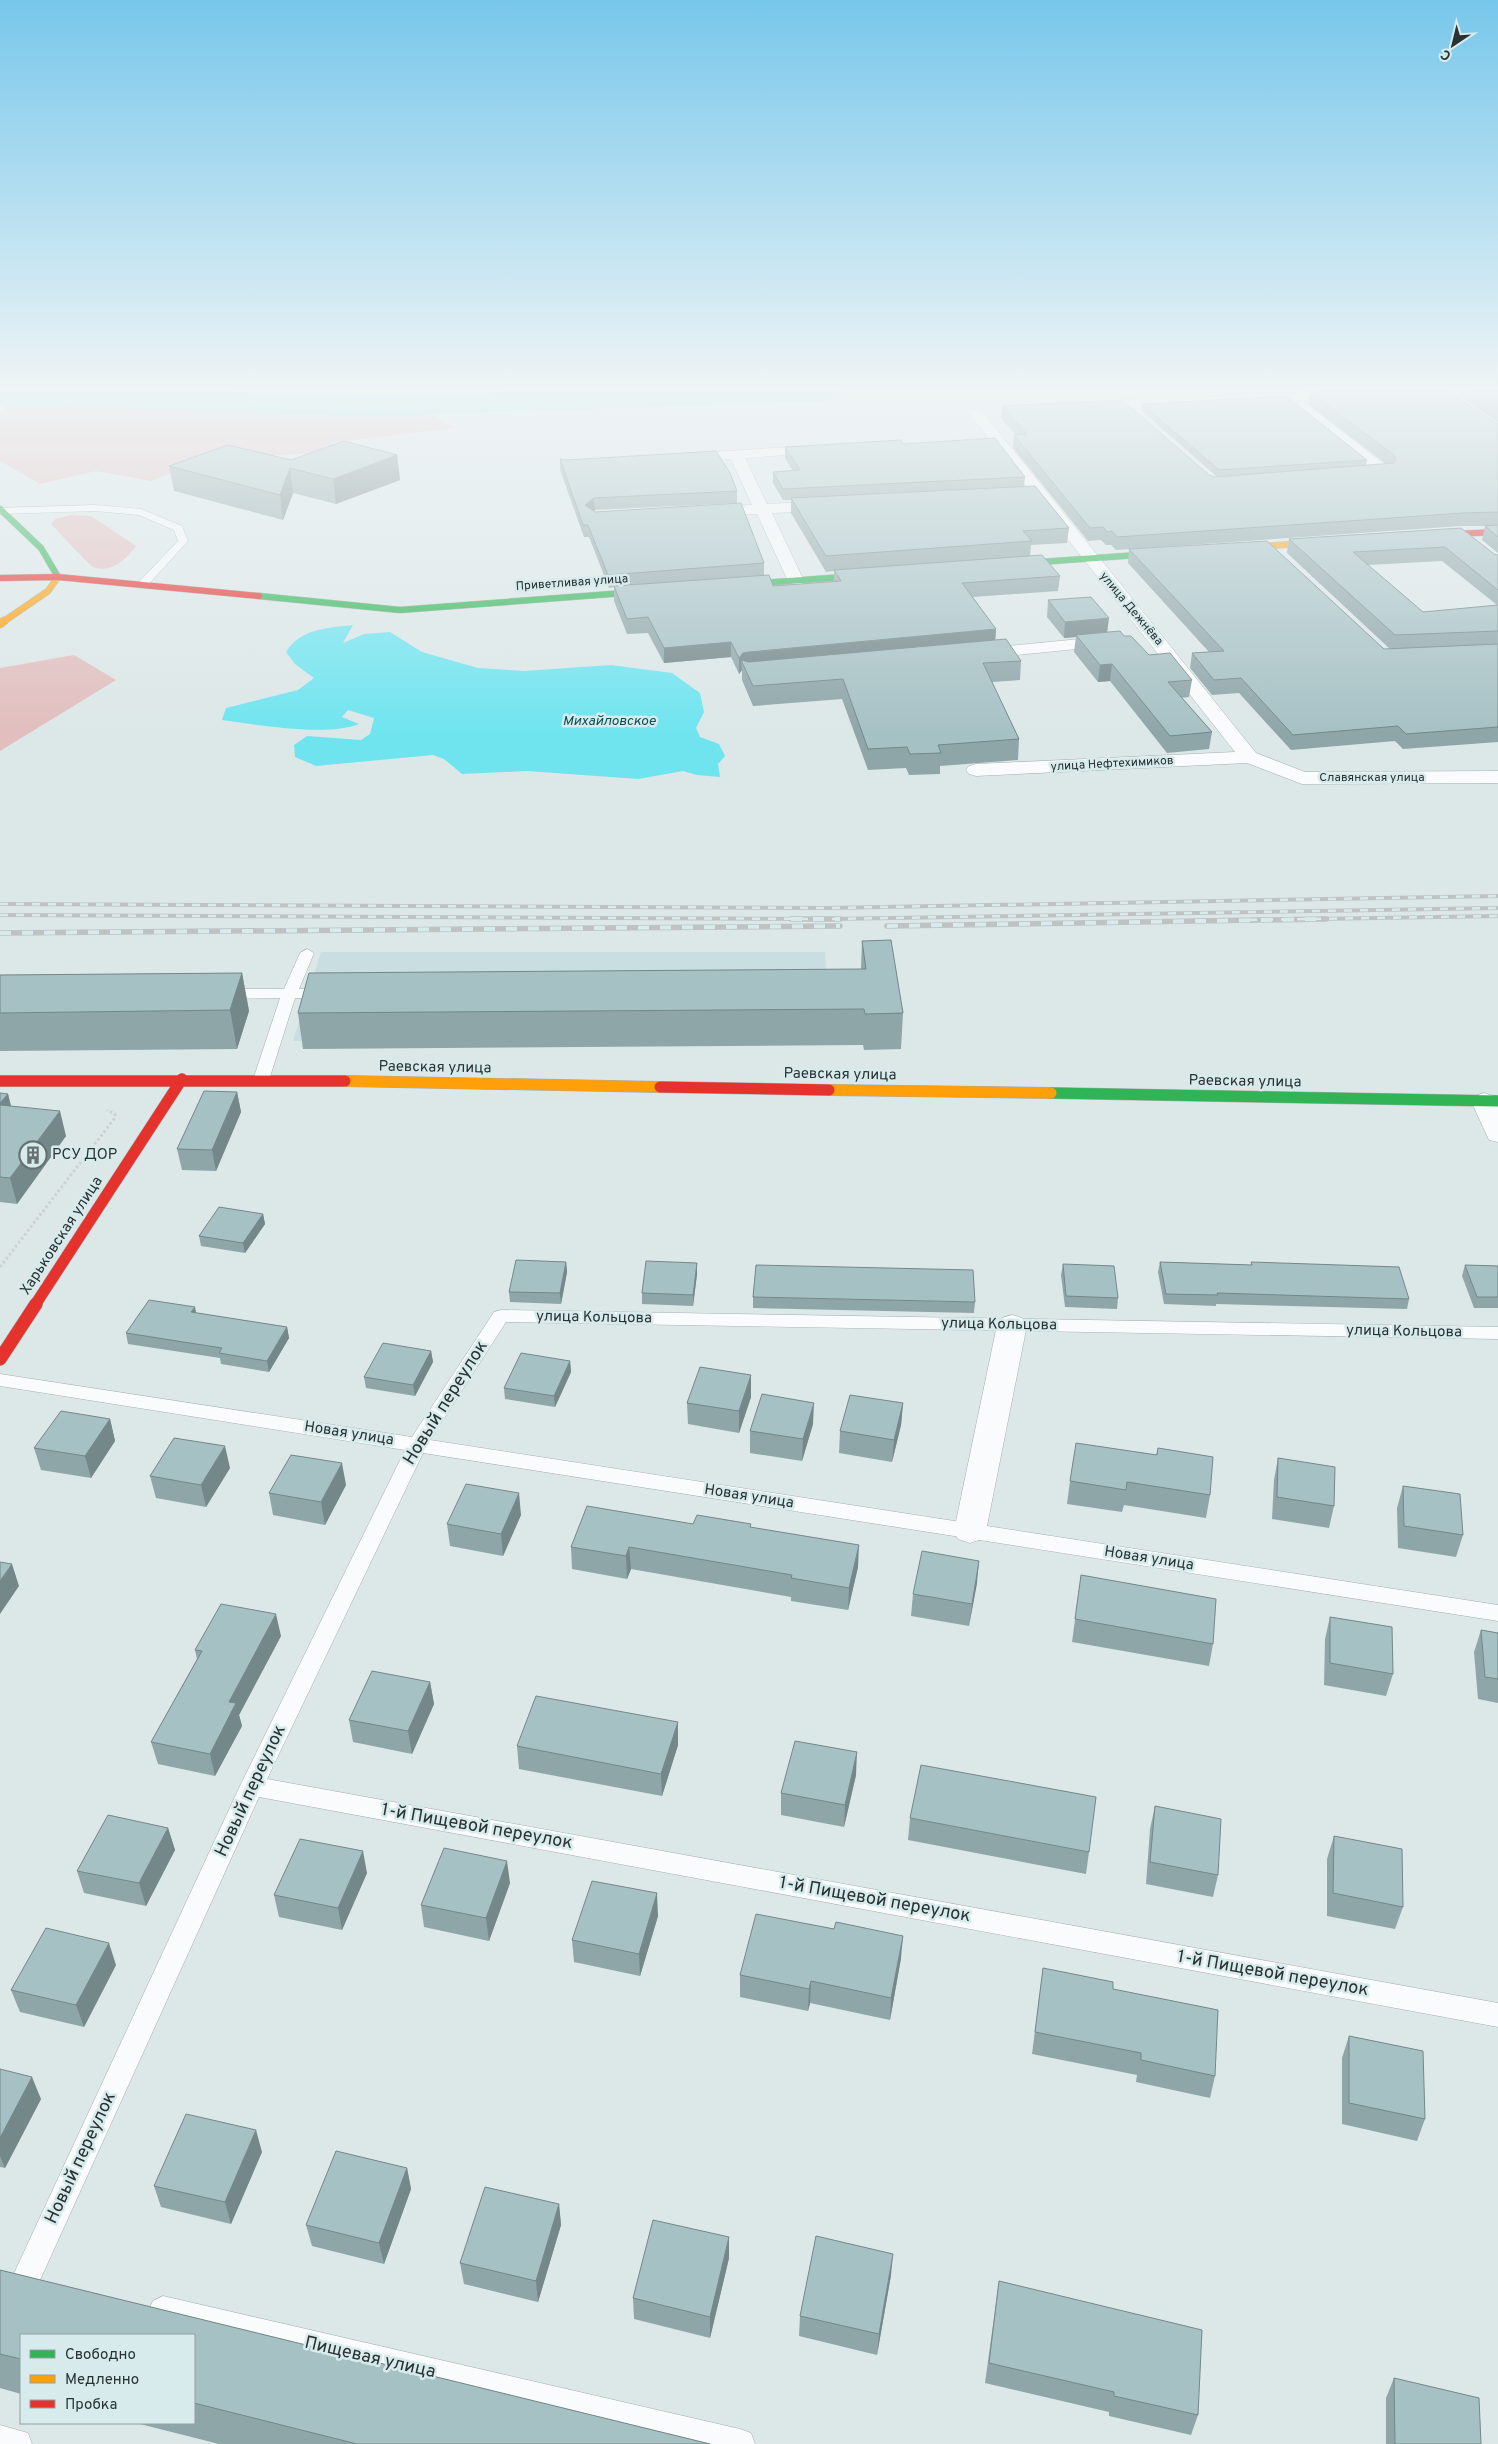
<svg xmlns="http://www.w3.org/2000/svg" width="1498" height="2444" font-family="Overpass,sans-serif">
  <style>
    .built { fill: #c9dee0 }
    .green { fill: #e2bebe }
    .water { fill: #6fe4ef }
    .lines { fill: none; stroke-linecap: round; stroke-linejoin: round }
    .river { fill: #6fe4ef; fill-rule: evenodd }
    .lane-casing { stroke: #a6aeaf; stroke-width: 1 }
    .street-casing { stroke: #a6aeaf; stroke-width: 1 }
    .fast-far1-casing { stroke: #a6aeaf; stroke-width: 7 }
    .fast-casing { stroke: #a6aeaf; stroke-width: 12 }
    .slow-far2-casing { stroke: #a6aeaf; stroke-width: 7 }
    .slow-far1-casing { stroke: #a6aeaf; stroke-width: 9 }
    .slow-casing { stroke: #a6aeaf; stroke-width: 12 }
    .jam-far2-casing { stroke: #a6aeaf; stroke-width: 7 }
    .jam-far1-casing { stroke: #a6aeaf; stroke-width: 12 }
    .jam-casing { stroke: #a6aeaf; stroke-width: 14 }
    .path { stroke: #ced1d1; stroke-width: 3; stroke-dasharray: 2.5 2.5; stroke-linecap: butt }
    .lane { fill: #fafbfc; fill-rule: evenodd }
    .street { fill: #fafbfc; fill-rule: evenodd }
    .fast-far1 { stroke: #30b455; stroke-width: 6 }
    .fast { stroke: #30b455; stroke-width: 11 }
    .slow-far2 { stroke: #ff9f0a; stroke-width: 6 }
    .slow-far1 { stroke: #ff9f0a; stroke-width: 8 }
    .slow { stroke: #ff9f0a; stroke-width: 11 }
    .jam-far2 { stroke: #e5322d; stroke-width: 6 }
    .jam-far1 { stroke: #e5322d; stroke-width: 11 }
    .jam { stroke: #e5322d; stroke-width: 13 }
    .rail-far1-casing { stroke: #bfc2c2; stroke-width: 4 }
    .rail-casing { stroke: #bfc2c2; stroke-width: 5.5 }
    .rail-far1 { stroke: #d7ebed; stroke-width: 2.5; stroke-dasharray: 8; stroke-linecap: butt }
    .rail { stroke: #d7ebed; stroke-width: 4; stroke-dasharray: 11; stroke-linecap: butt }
    .wall { fill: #8fa6a9; fill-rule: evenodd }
    .shaded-wall { fill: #748789 }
    .building { fill: #a6c1c4; stroke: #748789 }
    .labels { text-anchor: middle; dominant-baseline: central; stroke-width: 5; stroke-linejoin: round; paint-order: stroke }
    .far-street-label { font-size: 12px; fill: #2a3132; stroke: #d7ebed }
    .far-water-label { font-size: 14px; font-style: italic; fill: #094f56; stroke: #d7ebed }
    .street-label { font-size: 15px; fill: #2a3132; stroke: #d7ebed }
    .poi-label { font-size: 15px; fill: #2a3132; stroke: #d7ebed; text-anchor: start }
    .near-street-label { font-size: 18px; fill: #2a3132; stroke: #d7ebed }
  </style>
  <rect width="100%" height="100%" fill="#dce7e8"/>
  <path class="built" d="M321 952H825L830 1042 293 1041Z"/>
  <path class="green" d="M12 399 425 410 455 428 330 443 352 452 207 458 151 481 96 471 40 484 0 461V414Z
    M71 515 91 516 136 546C127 559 110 574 93 567 90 566 57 530 51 524L55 519Z
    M74 655 116 680 0 751V668Z"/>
  <path class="water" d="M353 625 343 643 364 634 390 632 422 652 478 668 524 671 611 665 672 673 700 693 704 712 696 728 700 737 719 744 725 756 718 764 720 777 697 775 683 771 638 779 527 771 462 774 444 759 433 755 316 766 295 757 294 745 307 736 361 740 370 734 374 718 348 710 342 717 359 724C326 737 258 725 222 720L226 708 298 690 314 678 295 664 286 652C301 628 328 628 353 625Z"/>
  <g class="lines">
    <path class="river" d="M0 391H201L378 396 532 391H841L836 398 825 401 378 416 0 405Z"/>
    <g class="lane-casing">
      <path id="lane" d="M95 505 141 509 182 526 188 541 146 587 142 588 137 585 138 583 178 541 174 530 139 515 95 511 0 514 1 508Z
        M307 949 314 953 299 989 326 988 334 993 326 998H295L269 1080 261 1085 255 1083 253 1080 280 998 222 999 214 994 222 989H284L300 953Z
        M501 1310 1498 1327V1339L506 1322 430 1440 1498 1605V1621L423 1453 267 1779 1498 2003V2027L259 1797 36 2289 26 2293 16 2289 12 2279 16 2269 240 1786 405 1450 0 1386V1374L412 1437 494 1312Z
        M163 2296 740 2429 751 2433 755 2444H674L163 2326 153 2321 148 2311 153 2301Z
        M0 2425 28 2433 32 2444H0Z"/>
    </g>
    <g class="street-casing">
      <path id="street" d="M1324 391H1419L1412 395 1302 400 1390 469 1392 472 1390 475 1355 477 1353 474 1355 471 1372 469 1286 401 1088 410 1081 406 1088 402Z
        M976 409 981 410 1256 753 1305 772 1498 771V783L1302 784 1247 763 976 776 969 774 966 770 969 766 976 764 1235 752 971 416 969 413 971 410Z
        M823 445 828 446 830 449 828 452 745 458 767 504 827 501 835 506 827 511 772 513 804 581 802 585H790L788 581 757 514 708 517 700 512 708 507 752 505 731 459 681 462 674 458 681 454Z
        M1111 636 1117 637 1120 641 1117 645 977 659 971 658 968 654 971 650 977 649Z
        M1484 1093 1493 1096 1498 1104V1142L1489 1140 1471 1101 1475 1096Z
        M1012 1315 1022 1318 1027 1325 986 1531 982 1539 970 1543 958 1539 954 1531 997 1325 1002 1318Z"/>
    </g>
    <g class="fast-far1-casing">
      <path id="fast-far1" d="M0 509 41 548 58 577
        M1011 564 1165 553
        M734 585 870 575
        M259 596 400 610 651 591"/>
    </g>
    <g class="fast-casing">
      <path id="fast" d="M1051 1093 1498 1101"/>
    </g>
    <g class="slow-far2-casing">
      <path id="slow-far2" d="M1235 548 1327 542
        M3 622 48 591 58 577"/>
    </g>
    <g class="slow-far1-casing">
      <path id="slow-far1" d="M0 624 4 621"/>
    </g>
    <g class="slow-casing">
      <path id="slow" d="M345 1081 660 1087
        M829 1090 1051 1093"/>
    </g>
    <g class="jam-far2-casing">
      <path id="jam-far2" d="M1430 535 1498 532
        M0 578 58 577 259 596"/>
    </g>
    <g class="jam-far1-casing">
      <path id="jam-far1" d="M0 1081H345
        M660 1087 829 1090
        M35 1305 182 1079"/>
    </g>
    <g class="jam-casing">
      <path id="jam" d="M0 1359 36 1304"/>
    </g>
    <path class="path" d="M0 1267 114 1119 115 1114 107 1110"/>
    <use href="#lane" class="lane"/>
    <use href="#street" class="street"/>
    <use href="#fast-far1" class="fast-far1"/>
    <use href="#fast" class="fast"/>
    <use href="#slow-far2" class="slow-far2"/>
    <use href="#slow-far1" class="slow-far1"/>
    <use href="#slow" class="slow"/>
    <use href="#jam-far2" class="jam-far2"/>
    <use href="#jam-far1" class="jam-far1"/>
    <use href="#jam" class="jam"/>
    <g class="rail-far1-casing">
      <path id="rail-far1" d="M0 904 828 908 1498 896
        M0 915 829 919 1498 908
        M1249 920 1498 916"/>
    </g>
    <g class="rail-casing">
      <path id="rail" d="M791 919H840
        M887 926 1326 919
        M0 933 840 926"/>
    </g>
    <use href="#rail-far1" class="rail-far1"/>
    <use href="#rail" class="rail"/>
  </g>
  <path class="wall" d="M1461 391H1498V423L1460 396Z
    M1310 392 1498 424V553L1482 540 1485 526H1492H1461L1116 550 1111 545H1106L1101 540 1088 541 1013 448 1014 435H1016L1001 418 1002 406 1215 477H1217L1142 411V404L1367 460 1366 465 1386 464 1308 404Z
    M903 444 1025 477 1024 487 1069 528 1067 543 1031 545 1030 556 1060 576 1058 591 973 597 996 629 995 640 1021 661 1020 680 992 682 1019 739 1018 760 940 766V774L909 775 906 768 868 770 842 699 753 706 742 680V670L739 674 731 657 664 663 648 633 627 634 614 601V587L609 588 589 537H584L560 470V459L737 491V503L595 510 594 511 764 563V575L773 586 834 582V571L826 572 791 513V500H783L773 483V472L793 471 785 458V447Z
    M397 455 400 480 336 504 293 493 283 520 174 491 169 466Z
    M1461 528 1494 554 1498 555V742L1403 749 1395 741 1291 750 1239 693 1212 695 1190 668 1192 653 1209 652 1128 563 1129 549 1384 649H1390L1287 553 1289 539ZM1442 561 1497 605 1423 612 1368 565Z
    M1048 600 1107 632 1124 636 1149 655 1192 680 1189 697 1181 698 1212 732 1209 749 1167 753 1110 681 1098 682 1074 652 1076 637 1064 638 1047 617Z
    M862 941 903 1013 901 1049 864 1050 863 1045 303 1049 298 1013 861 969Z
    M242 973 249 1011 237 1049 0 1051V975Z
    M237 1092 241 1112 216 1171 182 1170 177 1149Z
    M0 1093 8 1094 11 1106 66 1136 17 1204 0 1202Z
    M263 1214 265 1224 245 1253 201 1246 199 1236Z
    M566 1262 567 1272 561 1304 510 1302 509 1292Z
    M1160 1262 1251 1265V1262L1409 1299 1407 1309 1216 1304V1306L1164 1304 1158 1272Z
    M697 1263V1274L693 1306 642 1304V1293Z
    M1063 1264 1118 1298 1117 1309 1065 1307 1061 1275Z
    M1465 1265 1498 1266V1308H1474L1462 1276Z
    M753 1297 975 1302 974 1313 753 1308Z
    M196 1313 287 1327 289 1338 269 1372 221 1364 220 1358 128 1344 126 1333Z
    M431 1351 433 1362 415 1396 366 1388 364 1377Z
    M570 1361 571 1372 555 1407 505 1399 504 1388Z
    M751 1397 739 1433 688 1424 687 1403Z
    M903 1403 901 1425 892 1462 839 1453 840 1431Z
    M110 1419 115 1441 91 1478 41 1470 34 1448Z
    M813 1424 802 1461 750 1453V1431Z
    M1158 1448 1210 1495 1206 1518 1124 1505 1122 1512 1067 1504 1070 1481 1156 1455Z
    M1278 1458 1334 1506 1329 1528 1272 1519 1274 1480Z
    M230 1468 206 1507 156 1498 150 1476Z
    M346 1485 325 1525 273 1515 269 1493Z
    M1403 1486 1463 1535 1456 1557 1398 1548 1397 1508Z
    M521 1515 503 1556 450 1546 447 1524Z
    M693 1524H751V1527L858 1567 848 1610 791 1601V1597L631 1569 627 1579 572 1569 571 1547Z
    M1081 1575 1213 1644 1209 1666 1072 1642Z
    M977 1583 969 1626 911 1616 913 1594Z
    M1330 1617 1393 1674 1386 1696 1324 1685 1325 1639Z
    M1481 1630 1498 1633V1703L1478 1699 1474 1652Z
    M281 1636 239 1715 242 1726 215 1776 158 1764 151 1742 197 1659 195 1650Z
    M430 1682 434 1704 412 1754 353 1742 349 1720Z
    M678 1722V1745L662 1796 519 1769 517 1746Z
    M856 1775 844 1827 781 1815V1793Z
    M1155 1806 1218 1875 1213 1897 1146 1884 1150 1829Z
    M910 1818 1089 1852 1086 1874 908 1840Z
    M168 1828 175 1850 146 1906 84 1893 77 1871Z
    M1334 1836 1403 1907 1395 1929 1327 1916V1859Z
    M367 1873 342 1930 279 1917 274 1895Z
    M510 1883 489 1941 424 1927 421 1905Z
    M658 1916 640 1976 574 1962 572 1940Z
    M901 1958 890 2020 810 2003 808 2011 740 1997V1975Z
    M116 1965 84 2027 20 2012 11 1990Z
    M1043 1968 1113 1989 1215 2076 1210 2098 1136 2082 1137 2075 1032 2054Z
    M1349 2036 1425 2119 1417 2141 1342 2124V2058Z
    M0 2069 41 2099 5 2168 0 2167Z
    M262 2152 231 2224 161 2207 154 2186Z
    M407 2168 411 2189 384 2264 312 2246 306 2225Z
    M559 2204 561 2225 538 2302 464 2284 460 2263Z
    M729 2258 710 2338 634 2319 633 2298Z
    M0 2270 710 2444H219L136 2423H194V2335H21V2394L0 2388Z
    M891 2275 877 2355 799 2336 800 2316Z
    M999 2281 1198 2415 1191 2435 1109 2416V2412L985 2383Z
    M1394 2378 1481 2444H1386V2398Z"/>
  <path class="shaded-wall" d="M397 455 400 480 336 504 333 479Z
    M290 468 293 493 283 520 280 495Z
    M594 498 595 510 585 518V505Z
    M1109 618 1107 634 1076 635V637L1064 638 1065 622Z
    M996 629 995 645 745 669 741 660 742 670 739 674V658L743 653Z
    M731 642V657L664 663V648Z
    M1112 664 1110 681 1098 682 1100 665Z
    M242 973 249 1011 237 1049 230 1010Z
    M237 1092 241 1112 216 1171 212 1150Z
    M8 1094 14 1119 0 1110V1103Z
    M60 1111 66 1136 17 1204 10 1178Z
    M263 1214 265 1224 245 1253 243 1243Z
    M566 1262 567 1272 561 1304 560 1293Z
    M697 1263V1274L693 1306V1295Z
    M195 1307 197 1318 191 1312Z
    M287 1327 289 1338 269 1372 267 1361Z
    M431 1351 433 1362 415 1396 413 1385Z
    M570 1361 571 1372 555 1407 554 1396Z
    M751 1375V1397L739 1433V1411Z
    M814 1403 813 1424 802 1461 803 1439Z
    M903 1403 901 1425 892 1462 894 1440Z
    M110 1419 115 1441 91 1478 85 1456Z
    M225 1446 230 1468 206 1507 201 1485Z
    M342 1463 346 1485 325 1525 321 1502Z
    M519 1493 521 1515 503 1556 501 1534Z
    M859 1545 858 1567 848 1610 849 1588Z
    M629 1547 631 1569 627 1579 626 1556Z
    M979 1561 977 1583 969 1626 972 1604Z
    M12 1564 19 1586 0 1614V1581Z
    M276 1614 281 1636 239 1715 242 1726 215 1776 210 1754 229 1702Z
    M430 1682 434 1704 412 1754 408 1731Z
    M678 1722V1745L662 1796 661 1774Z
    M857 1752 856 1775 844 1827 845 1805Z
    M168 1828 175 1850 146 1906 139 1883Z
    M363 1851 367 1873 342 1930 338 1908Z
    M507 1861 510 1883 489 1941 486 1918Z
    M657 1893 658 1916 640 1976 639 1954Z
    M903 1936 901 1958 890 2020 891 1998Z
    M109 1943 116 1965 84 2027 76 2005Z
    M811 1981 810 2003 808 2011 809 1989Z
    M32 2077 41 2099 5 2168 0 2156V2138Z
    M256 2130 262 2152 231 2224 225 2202Z
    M407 2168 411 2189 384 2264 379 2243Z
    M559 2204 561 2225 538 2302 536 2281Z
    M729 2237V2258L710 2338V2317Z
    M893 2254 891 2275 877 2355 879 2334Z"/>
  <path class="building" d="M1322 391H1449L1495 423 1498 424V512L1463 513 1117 537 1112 531 1107 532 1103 527 1090 528 1014 435 1027 434 1002 406 1122 400 1209 475 1215 477 1394 463 1396 458 1394 455 1310 392Z
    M1472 391H1498V409Z
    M1286 396 1367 460 1219 470 1142 404Z
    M995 438 1025 477 783 489 773 472 800 470 785 447 901 440 903 444Z
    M344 441 397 455 333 479 290 468 280 495 169 466 228 445 291 460Z
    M716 451 730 473 737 491 594 498 585 505 595 512 741 503 764 563 608 575 588 525H583L560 459 567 460Z
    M1035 486 1069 528 1023 531 1032 541 826 556 791 498Z
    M1498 525V537L1485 526Z
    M1461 528 1494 554 1498 555V590L1445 547 1353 552 1423 612 1498 605V631L1395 635 1289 539Z
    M1267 541 1384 649 1498 644V727L1406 734 1398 726 1293 735 1241 678 1214 680 1192 653 1224 651 1129 549Z
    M1042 555 1060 576 962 583 996 629 749 652 743 653 739 658 731 642 664 648 648 617 627 619 614 586 769 575 773 586 841 581 834 570Z
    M1091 597 1109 618 1065 622 1048 600Z
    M1120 631 1124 636H1131L1149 655 1170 653 1192 680 1168 682 1212 732 1170 736 1112 664 1100 665 1076 635Z
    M1006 639 1021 661 983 663 1019 739 938 745 941 753 910 754 907 747 868 749 843 679 753 686 741 660 749 662Z
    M891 940 903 1013 865 1014 864 1009 298 1013 309 973 866 969 862 941Z
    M242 973 230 1010 0 1013V975Z
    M204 1091 237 1092 212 1150 177 1149Z
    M0 1093 8 1094 0 1103Z
    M0 1105 60 1111 10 1178 0 1177Z
    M219 1207 263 1214 243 1243 199 1236Z
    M516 1260 566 1262 560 1293 509 1292Z
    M646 1261 697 1263 693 1295 642 1293Z
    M1160 1262 1252 1265 1251 1262 1399 1267 1409 1299 1217 1293 1218 1295 1166 1294Z
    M1063 1264 1114 1266 1118 1298 1066 1296Z
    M756 1265 973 1270 975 1302 753 1297Z
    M1465 1265 1498 1266V1297H1477Z
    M149 1300 195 1307 191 1312 287 1327 267 1361 219 1353 222 1348 126 1333Z
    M383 1343 431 1351 413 1385 364 1377Z
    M521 1353 570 1361 554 1396 504 1388Z
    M700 1367 751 1375 739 1411 687 1403Z
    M762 1394 814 1403 803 1439 750 1431Z
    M850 1395 903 1403 894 1440 840 1431Z
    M61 1411 110 1419 85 1456 34 1448Z
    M174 1438 225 1446 201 1485 150 1476Z
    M1076 1443 1157 1455 1158 1448 1213 1457 1210 1495 1127 1482 1126 1490 1070 1481Z
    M291 1455 342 1463 321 1502 269 1493Z
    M1278 1458 1335 1467 1334 1506 1277 1497Z
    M466 1484 519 1493 501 1534 447 1524Z
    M1403 1486 1460 1494 1463 1535 1404 1526Z
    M587 1506 693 1524 697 1515 751 1524 750 1527 859 1545 849 1588 791 1578 792 1575 629 1547 626 1556 571 1547Z
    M922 1551 979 1561 972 1604 913 1594Z
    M0 1562 12 1564 0 1581Z
    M1081 1575 1216 1599 1213 1644 1075 1619Z
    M221 1604 276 1614 229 1702 236 1703 210 1754 151 1742 202 1651 195 1650Z
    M1330 1617 1392 1627 1393 1674 1330 1663Z
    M1481 1630 1498 1633V1679L1485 1677Z
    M372 1671 430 1682 408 1731 349 1720Z
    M536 1696 678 1722 661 1774 517 1746Z
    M795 1741 857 1752 845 1805 781 1793Z
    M921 1765 1096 1797 1089 1852 910 1818Z
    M1155 1806 1221 1819 1218 1875 1150 1862Z
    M108 1815 168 1828 139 1883 77 1871Z
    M1334 1836 1402 1849 1403 1907 1333 1893Z
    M300 1839 363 1851 338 1908 274 1895Z
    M444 1848 507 1861 486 1918 421 1905Z
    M592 1881 657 1893 639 1954 572 1940Z
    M756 1914 834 1929 836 1922 903 1936 891 1998 811 1981 809 1989 740 1975Z
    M46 1928 109 1943 76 2005 11 1990Z
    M1043 1968 1113 1982V1989L1218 2010 1215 2076 1141 2060V2053L1035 2032Z
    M1349 2036 1423 2051 1425 2119 1349 2103Z
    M0 2069 32 2077 0 2138Z
    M186 2114 256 2130 225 2202 154 2186Z
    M336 2151 407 2168 379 2243 306 2225Z
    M485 2187 559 2204 536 2281 460 2263Z
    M653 2220 729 2237 710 2317 633 2298Z
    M816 2236 893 2254 879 2334 800 2316Z
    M0 2270 710 2444H357L194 2403V2335H21V2359L0 2354Z
    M999 2281 1202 2330 1198 2415 1114 2396V2392L989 2363Z
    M1394 2378 1479 2398 1481 2444H1395Z"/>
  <linearGradient id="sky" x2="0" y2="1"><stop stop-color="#77c7eb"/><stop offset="0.53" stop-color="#eff4f5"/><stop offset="1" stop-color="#eff4f5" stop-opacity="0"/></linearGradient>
  <rect width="1498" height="733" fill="url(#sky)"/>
  <defs>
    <g id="building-ring" transform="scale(1.4375)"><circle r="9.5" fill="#d7ebed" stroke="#687172" stroke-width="1.5"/><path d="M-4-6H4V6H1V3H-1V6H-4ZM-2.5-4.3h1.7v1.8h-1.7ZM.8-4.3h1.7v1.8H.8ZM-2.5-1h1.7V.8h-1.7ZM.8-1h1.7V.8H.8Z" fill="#687172"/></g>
  </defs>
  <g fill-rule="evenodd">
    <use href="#building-ring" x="33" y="1155"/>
  </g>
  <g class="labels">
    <g class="far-street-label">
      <text transform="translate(572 583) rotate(-4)">Приветливая улица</text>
      <text transform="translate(1131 609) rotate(50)">улица Дежнёва</text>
      <text transform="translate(1112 764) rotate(-3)">улица Нефтехимиков</text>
      <text x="1372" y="778">Славянская улица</text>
    </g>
    <g class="far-water-label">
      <text x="609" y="721">Михайловское</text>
    </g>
    <g class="street-label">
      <text transform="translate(435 1068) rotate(1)">Раевская улица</text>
      <text transform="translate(840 1075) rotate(1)">Раевская улица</text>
      <text transform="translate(1245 1082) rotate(1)">Раевская улица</text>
      <text transform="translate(62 1236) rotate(-57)">Харьковская улица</text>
      <text transform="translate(594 1318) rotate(1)">улица Кольцова</text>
      <text transform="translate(999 1325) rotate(1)">улица Кольцова</text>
      <text transform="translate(1404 1332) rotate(1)">улица Кольцова</text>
      <text transform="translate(349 1434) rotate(9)">Новая улица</text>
      <text transform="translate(749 1497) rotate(9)">Новая улица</text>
      <text transform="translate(1149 1559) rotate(9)">Новая улица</text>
    </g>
    <g class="poi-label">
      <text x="52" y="1155">РСУ ДОР</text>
    </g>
    <g class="near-street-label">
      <text transform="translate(446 1403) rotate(-58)">Новый переулок</text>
      <text transform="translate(251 1791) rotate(-65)">Новый переулок</text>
      <text transform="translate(477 1827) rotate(10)">1-й Пищевой переулок</text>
      <text transform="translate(875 1900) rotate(10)">1-й Пищевой переулок</text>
      <text transform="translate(1273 1974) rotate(10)">1-й Пищевой переулок</text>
      <text transform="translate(81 2158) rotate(-65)">Новый переулок</text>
      <text transform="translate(370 2358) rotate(13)">Пищевая улица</text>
    </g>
  </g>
  <rect x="20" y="2334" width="175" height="90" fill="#d7ebed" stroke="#92a1a2"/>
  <rect x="30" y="2350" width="25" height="8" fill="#30b455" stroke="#92a1a2"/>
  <text x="65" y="2359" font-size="15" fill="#2a3132">Свободно</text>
  <rect x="30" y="2375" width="25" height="8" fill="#ff9f0a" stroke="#92a1a2"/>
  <text x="65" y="2384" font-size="15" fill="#2a3132">Медленно</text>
  <rect x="30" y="2400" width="25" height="8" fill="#e5322d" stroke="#92a1a2"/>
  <text x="65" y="2409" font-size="15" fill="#2a3132">Пробка</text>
  <g transform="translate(1453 45) rotate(215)" stroke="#d7ebed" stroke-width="4" paint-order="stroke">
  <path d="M0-4L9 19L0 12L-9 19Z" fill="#2a3132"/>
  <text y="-8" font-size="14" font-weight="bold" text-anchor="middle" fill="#2a3132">С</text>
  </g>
</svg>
